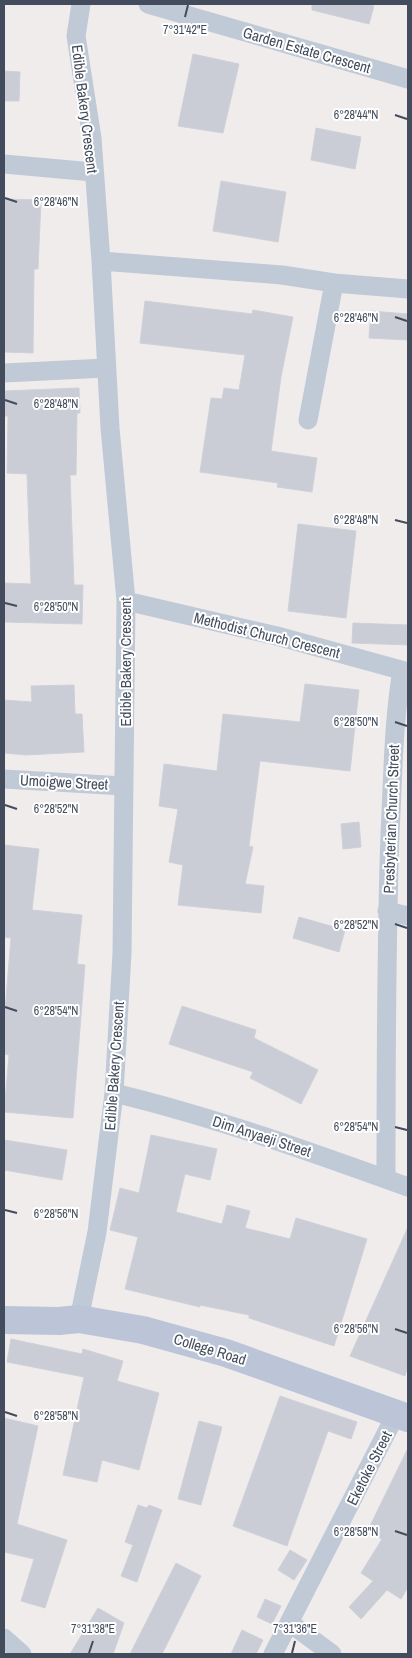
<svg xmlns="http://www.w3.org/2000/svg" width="412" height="1658" font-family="'Archivo Narrow',sans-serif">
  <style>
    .building { fill: #cacdd5; stroke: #cfd1d9 }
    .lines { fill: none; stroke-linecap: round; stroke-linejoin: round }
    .street { stroke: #c0c9d6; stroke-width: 19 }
    .secondary { stroke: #bcc5d8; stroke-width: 28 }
    .ticks { fill: none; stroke: #434c5c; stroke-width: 2 }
    .labels { text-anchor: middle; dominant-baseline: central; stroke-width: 4; stroke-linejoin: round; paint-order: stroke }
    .street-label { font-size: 15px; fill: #434c5c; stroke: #fff }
    .ticks-label { font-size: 12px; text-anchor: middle; fill: #434c5c; stroke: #fff; stroke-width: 4; stroke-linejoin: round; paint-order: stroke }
  </style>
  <rect width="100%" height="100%" fill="#f0ecec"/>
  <path class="building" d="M312 4H365L374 6 369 24 312 10Z
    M193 54 239 64 223 133 178 126Z
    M4 71 20 72 19 101H4Z
    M316 128 361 137 355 169 311 160Z
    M221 181 286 192 278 242 213 231Z
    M4 199 41 200 38 269H34L33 353 4 352Z
    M145 301 252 314 253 310 293 317 281 377 271 451 317 458 312 492 277 487 278 483 200 472 211 398 222 399 224 388 239 390 245 355 140 343Z
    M371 311 408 314V340L369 338Z
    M79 388 80 413H77L76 475H70L74 585H83L82 624 4 622V583L31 584 27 474 7 473 8 416H4V391Z
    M298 524 356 531 346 618 288 611Z
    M353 623 408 625V645L352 643Z
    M305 684 359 690 350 771 260 761 249 846 253 847 245 884 264 886 261 913 178 905 183 865 169 862 178 809 159 806 164 764 217 771 223 714 300 722Z
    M74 685 75 714H82L84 752 26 755 4 753V700L32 702 31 686Z
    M359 822 361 847 343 849 341 824Z
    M4 845 39 849 32 910 82 915 77 964 85 965 73 1118 4 1112 9 1055 4 1054V1022L11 938 4 937Z
    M299 917 345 930 339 952 293 938Z
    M182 1006 256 1030 254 1038 318 1070 301 1104 250 1078 253 1072 169 1044Z
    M151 1135 217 1149 210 1180 185 1174 176 1212 222 1224 227 1205 250 1211 245 1228 290 1239 296 1218 367 1239 334 1346 249 1318V1315L200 1305V1307L125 1289 138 1237 110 1230 120 1188 139 1193Z
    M4 1140 67 1150 62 1180 4 1170Z
    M408 1227V1366L405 1376 350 1356Z
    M11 1339 82 1354 83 1349 123 1361 117 1381 159 1393 139 1470 102 1460 97 1482 63 1475 84 1377 7 1362Z
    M280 1396 357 1422 351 1439 328 1431 287 1546 233 1526Z
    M4 1418 38 1426 17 1524 67 1540 45 1608 21 1601 34 1559 4 1552Z
    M199 1421 222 1427 201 1505 178 1499Z
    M408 1448V1587L401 1599 387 1590 361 1619 349 1607 373 1581 361 1573 382 1539 367 1532Z
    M138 1505 147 1508 149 1505 162 1510 137 1582 121 1576 133 1545 125 1542Z
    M290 1550 307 1560 294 1580 278 1570Z
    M176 1563 201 1576 162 1654H130Z
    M265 1599 281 1606 272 1624 257 1617Z
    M98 1608 124 1623 113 1654H70Z
    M242 1630 263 1640 256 1654H231Z"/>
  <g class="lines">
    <path class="street" d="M148 4 408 79
      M4 164 93 172
      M101 261 282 275 334 283 408 289
      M4 373 106 368
      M308 420 334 283
      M126 601 277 636 408 672
      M4 779 124 786
      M387 911 408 916
      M114 1093C214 1117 311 1152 408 1187
      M386 1179C386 1064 386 948 390 833 393 779 393 724 402 670
      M79 1319 97 1232 114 1093 122 953 126 601 110 428 101 261 92 138 76 36 81 4
      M290 1623 332 1654
      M4 1638 22 1654
      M273 1654 396 1414"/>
    <path class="secondary" d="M4 1320 59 1321 79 1319 143 1330 226 1353 408 1418"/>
  </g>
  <path class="ticks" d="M185 17 188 5M395 115 407 119M5 198 17 202M395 317 407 321M5 400 17 404M395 520 407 523M5 603 17 606M395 722 407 726M5 805 17 809M395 924 407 928M5 1007 17 1011M395 1127 407 1130M5 1210 17 1213M395 1329 407 1333M5 1412 17 1416M395 1531 407 1535M89 1653 93 1641M292 1653 295 1641"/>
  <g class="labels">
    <g class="street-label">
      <text transform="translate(307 50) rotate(16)">Garden Estate Crescent</text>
      <text transform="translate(85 109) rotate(83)">Edible Bakery Crescent</text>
      <text transform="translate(267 635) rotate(14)">Methodist Church Crescent</text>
      <text transform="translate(125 662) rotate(-90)">Edible Bakery Crescent</text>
      <text transform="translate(64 782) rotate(3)">Umoigwe Street</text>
      <text transform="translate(391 819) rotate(-88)">Presbyterian Church Street</text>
      <text transform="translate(114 1066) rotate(-86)">Edible Bakery Crescent</text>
      <text transform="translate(262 1136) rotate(18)">Dim Anyaeji Street</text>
      <text transform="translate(210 1349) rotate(17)">College Road</text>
      <text transform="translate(369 1468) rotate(-63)">Eketoke Street</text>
    </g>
  </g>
  <g class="ticks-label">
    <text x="185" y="34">7°31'42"E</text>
    <text x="356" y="119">6°28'44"N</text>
    <text x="56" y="206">6°28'46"N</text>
    <text x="356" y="322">6°28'46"N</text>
    <text x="56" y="408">6°28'48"N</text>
    <text x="356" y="524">6°28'48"N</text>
    <text x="56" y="611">6°28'50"N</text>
    <text x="356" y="726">6°28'50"N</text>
    <text x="56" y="813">6°28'52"N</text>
    <text x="356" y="929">6°28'52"N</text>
    <text x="56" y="1015">6°28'54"N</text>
    <text x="356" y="1131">6°28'54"N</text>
    <text x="56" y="1218">6°28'56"N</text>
    <text x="356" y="1333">6°28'56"N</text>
    <text x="56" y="1420">6°28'58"N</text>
    <text x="356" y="1536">6°28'58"N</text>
    <text x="93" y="1633">7°31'38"E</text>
    <text x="295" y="1633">7°31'36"E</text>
  </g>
  <rect width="412" height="1658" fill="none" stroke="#434c5c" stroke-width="10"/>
</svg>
